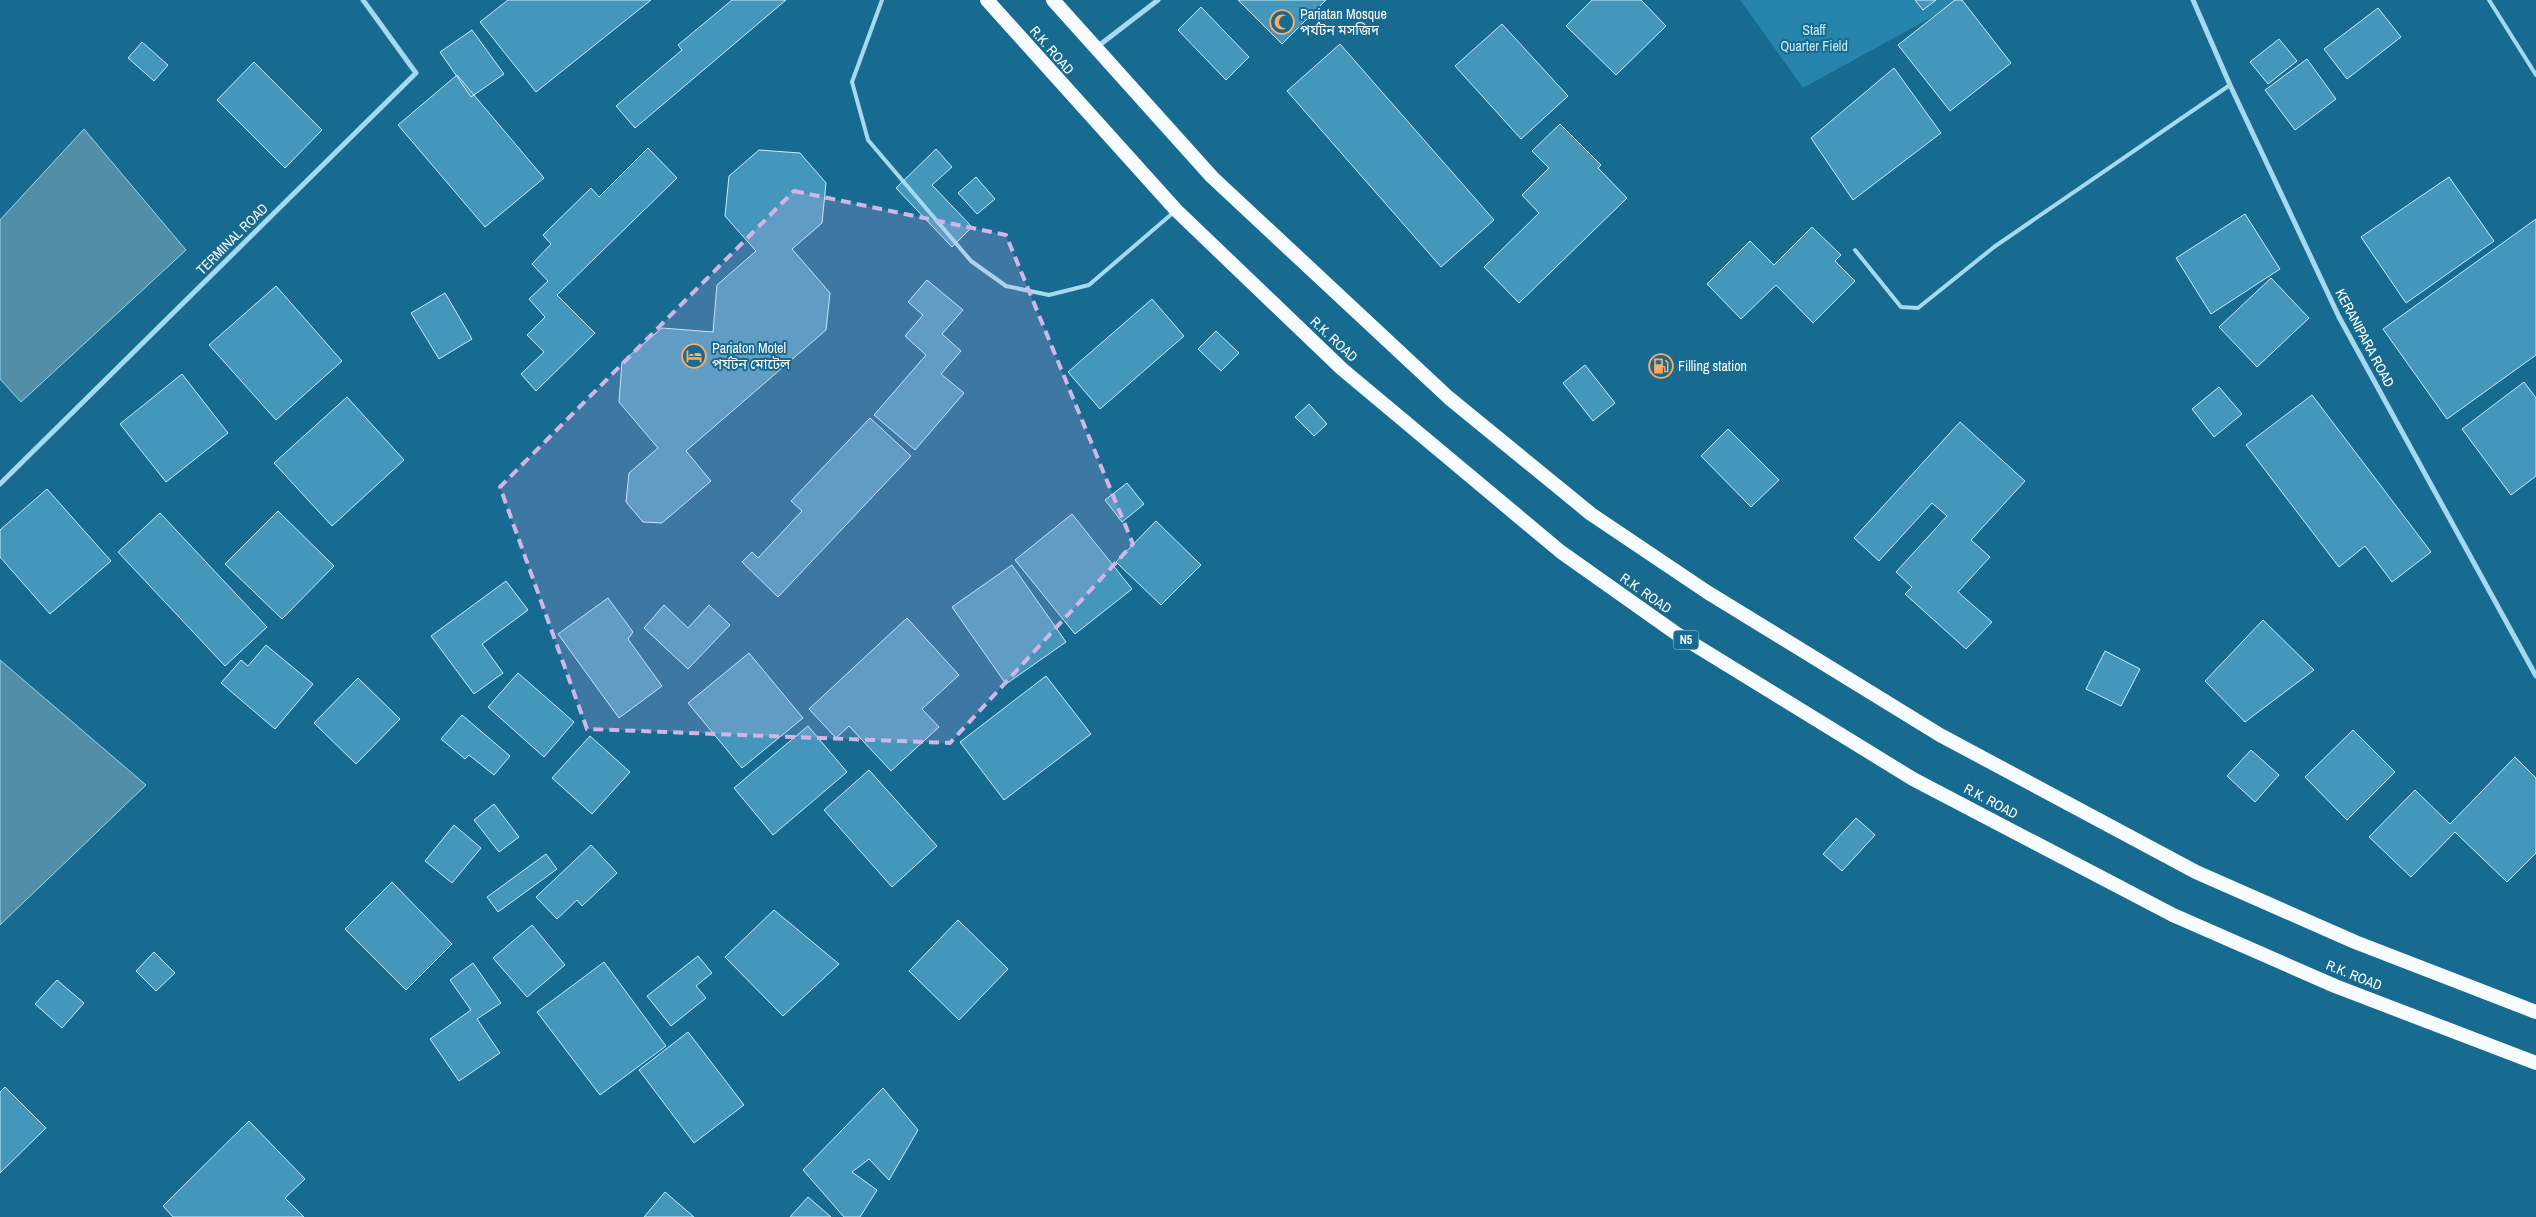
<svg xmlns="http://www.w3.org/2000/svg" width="2536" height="1217" font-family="'Archivo Narrow','Noto Sans Bengali',sans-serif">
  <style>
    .green { fill: #2684ad }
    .water { fill: #538ea7; stroke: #96d8f3 }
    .building { fill: #4496ba; stroke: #caedfb }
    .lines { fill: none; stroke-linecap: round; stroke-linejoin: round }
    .service { stroke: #a4d9f0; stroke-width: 4 }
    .minor { stroke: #a4d9f0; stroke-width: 5 }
    .trunk { stroke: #f6fcff; stroke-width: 14 }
    .marked { fill: #d1b5e9; fill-opacity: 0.2; stroke: #d1b5e9; stroke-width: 4; stroke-dasharray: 10 6; stroke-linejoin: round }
    .labels { text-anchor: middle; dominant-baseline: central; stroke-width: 4; stroke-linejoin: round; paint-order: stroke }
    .shield { fill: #176a90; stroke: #b9d2de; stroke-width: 1 }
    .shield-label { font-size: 12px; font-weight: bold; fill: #fff }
    .poi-label { font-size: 14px; fill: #fff; stroke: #176a90; text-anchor: start }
    .park-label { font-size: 14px; fill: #caedfb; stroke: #176a90 }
    .street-label { font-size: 14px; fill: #fff; stroke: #176a90 }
  </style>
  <rect width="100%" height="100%" fill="#176a90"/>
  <path class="green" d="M1740 0H1963L1803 88Z"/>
  <path class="water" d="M84 129 186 250 21 402 0 379V220Z
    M0 660 146 785 0 925Z"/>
  <path class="building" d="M508 0H651L536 92 480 22Z
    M732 0H786L635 128 616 106 682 50 678 45Z
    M1238 0H1326L1282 44Z
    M1592 0H1641L1666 26 1616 75 1566 26Z
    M1915 0H1936L1923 10Z
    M1955 0H1962L2011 63 1950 111 1898 45Z
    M1201 7 1249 57 1226 80 1178 30Z
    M2378 8 2401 37 2347 79 2324 49Z
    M1502 24 1568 96 1521 139 1455 66Z
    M472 30 504 74 471 97 440 52Z
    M2279 39 2297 61 2268 84 2250 62Z
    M142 42 168 65 154 81 128 58Z
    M1340 44 1494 220 1441 267 1287 91Z
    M2307 59 2336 99 2295 130 2265 90Z
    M254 62 322 130 285 168 217 100Z
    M1894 68 1941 133 1853 200 1811 138Z
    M457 75 544 178 485 227 398 125Z
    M1560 124 1601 165 1598 168 1627 198 1519 303 1484 267 1539 213 1522 195 1549 168 1532 151Z
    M648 148 677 178 557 295 595 333 536 391 521 374 544 352 527 335 545 317 529 299 548 281 532 264 551 244 543 235 591 188 599 197Z
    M936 149 952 167 932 185 972 227 952 247 896 188Z
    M759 150 800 153 826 183 822 223 792 249 830 293 826 330 686 451 711 481 662 523 643 522 626 502 629 473 658 448 619 402 622 362 662 328 713 332 717 285 756 251 725 216 729 176Z
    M976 177 995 199 977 214 958 193Z
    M2449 177 2494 241 2406 303 2361 237Z
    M2245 214 2280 269 2211 314 2176 258Z
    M2536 219V355L2447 419 2383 329Z
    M1812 227 1841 255 1835 261 1855 281 1813 323 1776 285 1741 319 1707 284 1750 241 1774 265Z
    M2271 278 2309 318 2257 367 2219 327Z
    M927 280 963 310 942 334 961 351 941 374 964 393 915 450 874 415 926 355 905 336 923 315 908 302Z
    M276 286 342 361 276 420 209 345Z
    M445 293 472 339 439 359 411 313Z
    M1152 299 1184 336 1100 409 1068 372Z
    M1216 331 1239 353 1221 371 1198 349Z
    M1585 365 1615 403 1593 421 1563 383Z
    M182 374 228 433 166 482 120 424Z
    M2524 382 2536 398V476L2511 495 2462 429Z
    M2219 387 2242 414 2214 437 2192 409Z
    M2312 395 2431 552 2392 582 2365 546 2339 567 2246 445Z
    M347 397 404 460 332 526 274 463Z
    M1309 404 1327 424 1314 436 1295 417Z
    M870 418 911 456 778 597 742 562 752 552 758 558 802 511 791 501Z
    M1960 422 2025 481 1971 540 1990 557 1958 592 1992 622 1966 649 1905 594 1912 587 1896 572 1947 516 1932 503 1879 561 1854 538Z
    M1728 429 1779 480 1751 507 1701 456Z
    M1127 483 1144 504 1122 522 1105 500Z
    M47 489 111 561 50 614 0 557V530Z
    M278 511 334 566 282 619 225 564Z
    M160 513 267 627 225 666 118 552Z
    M1072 514 1132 589 1075 634 1015 560Z
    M1156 521 1201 565 1161 605 1116 562Z
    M1012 565 1066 642 1006 684 952 607Z
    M506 581 528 610 482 644 503 673 474 694 431 636Z
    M608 598 633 632 628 639 662 686 619 718 558 634Z
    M664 605 688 628 709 605 730 625 688 669 644 628Z
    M907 618 959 675 922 709 939 727 891 771 849 726 836 738 809 709Z
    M2263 620 2314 670 2245 722 2205 681Z
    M266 645 313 684 275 729 221 683 241 660 248 666Z
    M2105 651 2140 669 2121 706 2086 689Z
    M749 653 803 718 742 768 688 703Z
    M518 673 574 722 544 757 488 707Z
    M1046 676 1091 734 1004 800 960 742Z
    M358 678 400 719 356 764 314 723Z
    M462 715 510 756 494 775 469 755 465 759 441 739Z
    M808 726 847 772 773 835 734 788Z
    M2353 730 2395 772 2347 820 2305 777Z
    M590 736 630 772 592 814 552 778Z
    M2251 750 2279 775 2255 802 2227 776Z
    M2515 757 2536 778V853L2507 882 2455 832 2411 877 2369 837 2415 790 2450 824Z
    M869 770 937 846 892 887 824 810Z
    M494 804 519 837 499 852 474 820Z
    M1856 818 1875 835 1842 871 1823 854Z
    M454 825 481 848 452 883 425 861Z
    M591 845 617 873 582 906 577 900 557 919 536 897Z
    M546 854 557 869 498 912 487 897Z
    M392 882 452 944 406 990 345 929Z
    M774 910 839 964 783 1016 725 957Z
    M958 920 1008 969 959 1020 909 971Z
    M532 925 565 965 527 997 493 958Z
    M154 952 175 973 156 991 136 971Z
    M698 956 712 973 696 986 706 998 671 1026 647 996Z
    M604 962 666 1046 600 1095 537 1012Z
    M473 963 501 1003 477 1019 500 1053 459 1081 430 1039 471 1010 450 980Z
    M57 980 84 1003 62 1028 35 1004Z
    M688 1032 744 1105 694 1143 639 1070Z
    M5 1087 46 1128 0 1173V1092Z
    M883 1088 918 1130 889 1180 869 1159 852 1172 877 1190 860 1217H844L803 1170Z
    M249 1121 305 1179 285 1198 304 1217H173L163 1206Z
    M665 1192 694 1217H644Z
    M808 1197 831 1217H790Z"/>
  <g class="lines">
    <path class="service" d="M882 0 852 82 868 140 971 261 1006 286 1049 295 1089 285 1174 212
      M2489 0 2536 75
      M1855 250 1901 307 1918 308 1994 247 2230 85"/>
    <path class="minor" d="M2193 0 2230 85 2339 317 2536 676
      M1097 47 1158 0
      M0 484 416 73 363 0"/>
    <path class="trunk" d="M987 0 1176 210 1342 369 1561 552 1677 634 1913 779 2173 915 2335 986 2536 1063
      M1053 0 1212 177 1449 398 1591 514 1707 592 1940 735 2196 872 2355 942 2536 1012"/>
  </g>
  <path class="marked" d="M794 191 1006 235 1133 544 950 743 587 729 500 487Z"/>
  <defs>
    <g id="mosque-ring" transform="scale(1.25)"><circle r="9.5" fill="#176a90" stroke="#ffab63" stroke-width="1.5"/><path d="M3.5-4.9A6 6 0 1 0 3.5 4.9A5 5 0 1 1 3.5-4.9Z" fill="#ffab63"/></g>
    <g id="hotel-ring" transform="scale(1.25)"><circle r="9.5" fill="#176a90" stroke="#ffab63" stroke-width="1.5"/><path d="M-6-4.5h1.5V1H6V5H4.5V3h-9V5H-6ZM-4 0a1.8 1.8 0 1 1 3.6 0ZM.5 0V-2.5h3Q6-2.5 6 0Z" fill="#ffab63"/></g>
    <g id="fuel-ring" transform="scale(1.25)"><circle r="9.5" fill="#176a90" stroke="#ffab63" stroke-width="1.5"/><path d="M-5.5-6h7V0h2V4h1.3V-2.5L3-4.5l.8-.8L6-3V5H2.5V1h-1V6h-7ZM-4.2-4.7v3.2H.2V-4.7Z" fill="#ffab63"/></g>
  </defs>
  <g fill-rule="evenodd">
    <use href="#mosque-ring" x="1282" y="22"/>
    <use href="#hotel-ring" x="694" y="356"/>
    <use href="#fuel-ring" x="1661" y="366"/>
  </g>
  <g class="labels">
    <rect class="shield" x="1673.5" y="630.5" width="25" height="19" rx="4"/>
    <g class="shield-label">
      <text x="1686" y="640">N5</text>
    </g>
    <g class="poi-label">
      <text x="1300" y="14">Parjatan Mosque<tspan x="1300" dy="16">পর্যটন মসজিদ</tspan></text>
      <text x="712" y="348">Parjaton Motel<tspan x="712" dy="16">পর্যটন মোটেল</tspan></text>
      <text x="1678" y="366">Filling station</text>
    </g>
    <g class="park-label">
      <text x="1814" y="30">Staff<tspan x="1814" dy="16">Quarter Field</tspan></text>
    </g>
    <g class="street-label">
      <text transform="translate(1052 50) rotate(49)">R.K. ROAD</text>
      <text transform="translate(232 239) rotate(-45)">TERMINAL ROAD</text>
      <text transform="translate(2365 338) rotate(62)">KERANIPARA ROAD</text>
      <text transform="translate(1334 339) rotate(43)">R.K. ROAD</text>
      <text transform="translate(1646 593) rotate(35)">R.K. ROAD</text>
      <text transform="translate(1991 801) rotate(28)">R.K. ROAD</text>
      <text transform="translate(2354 975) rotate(22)">R.K. ROAD</text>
    </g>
  </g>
</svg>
